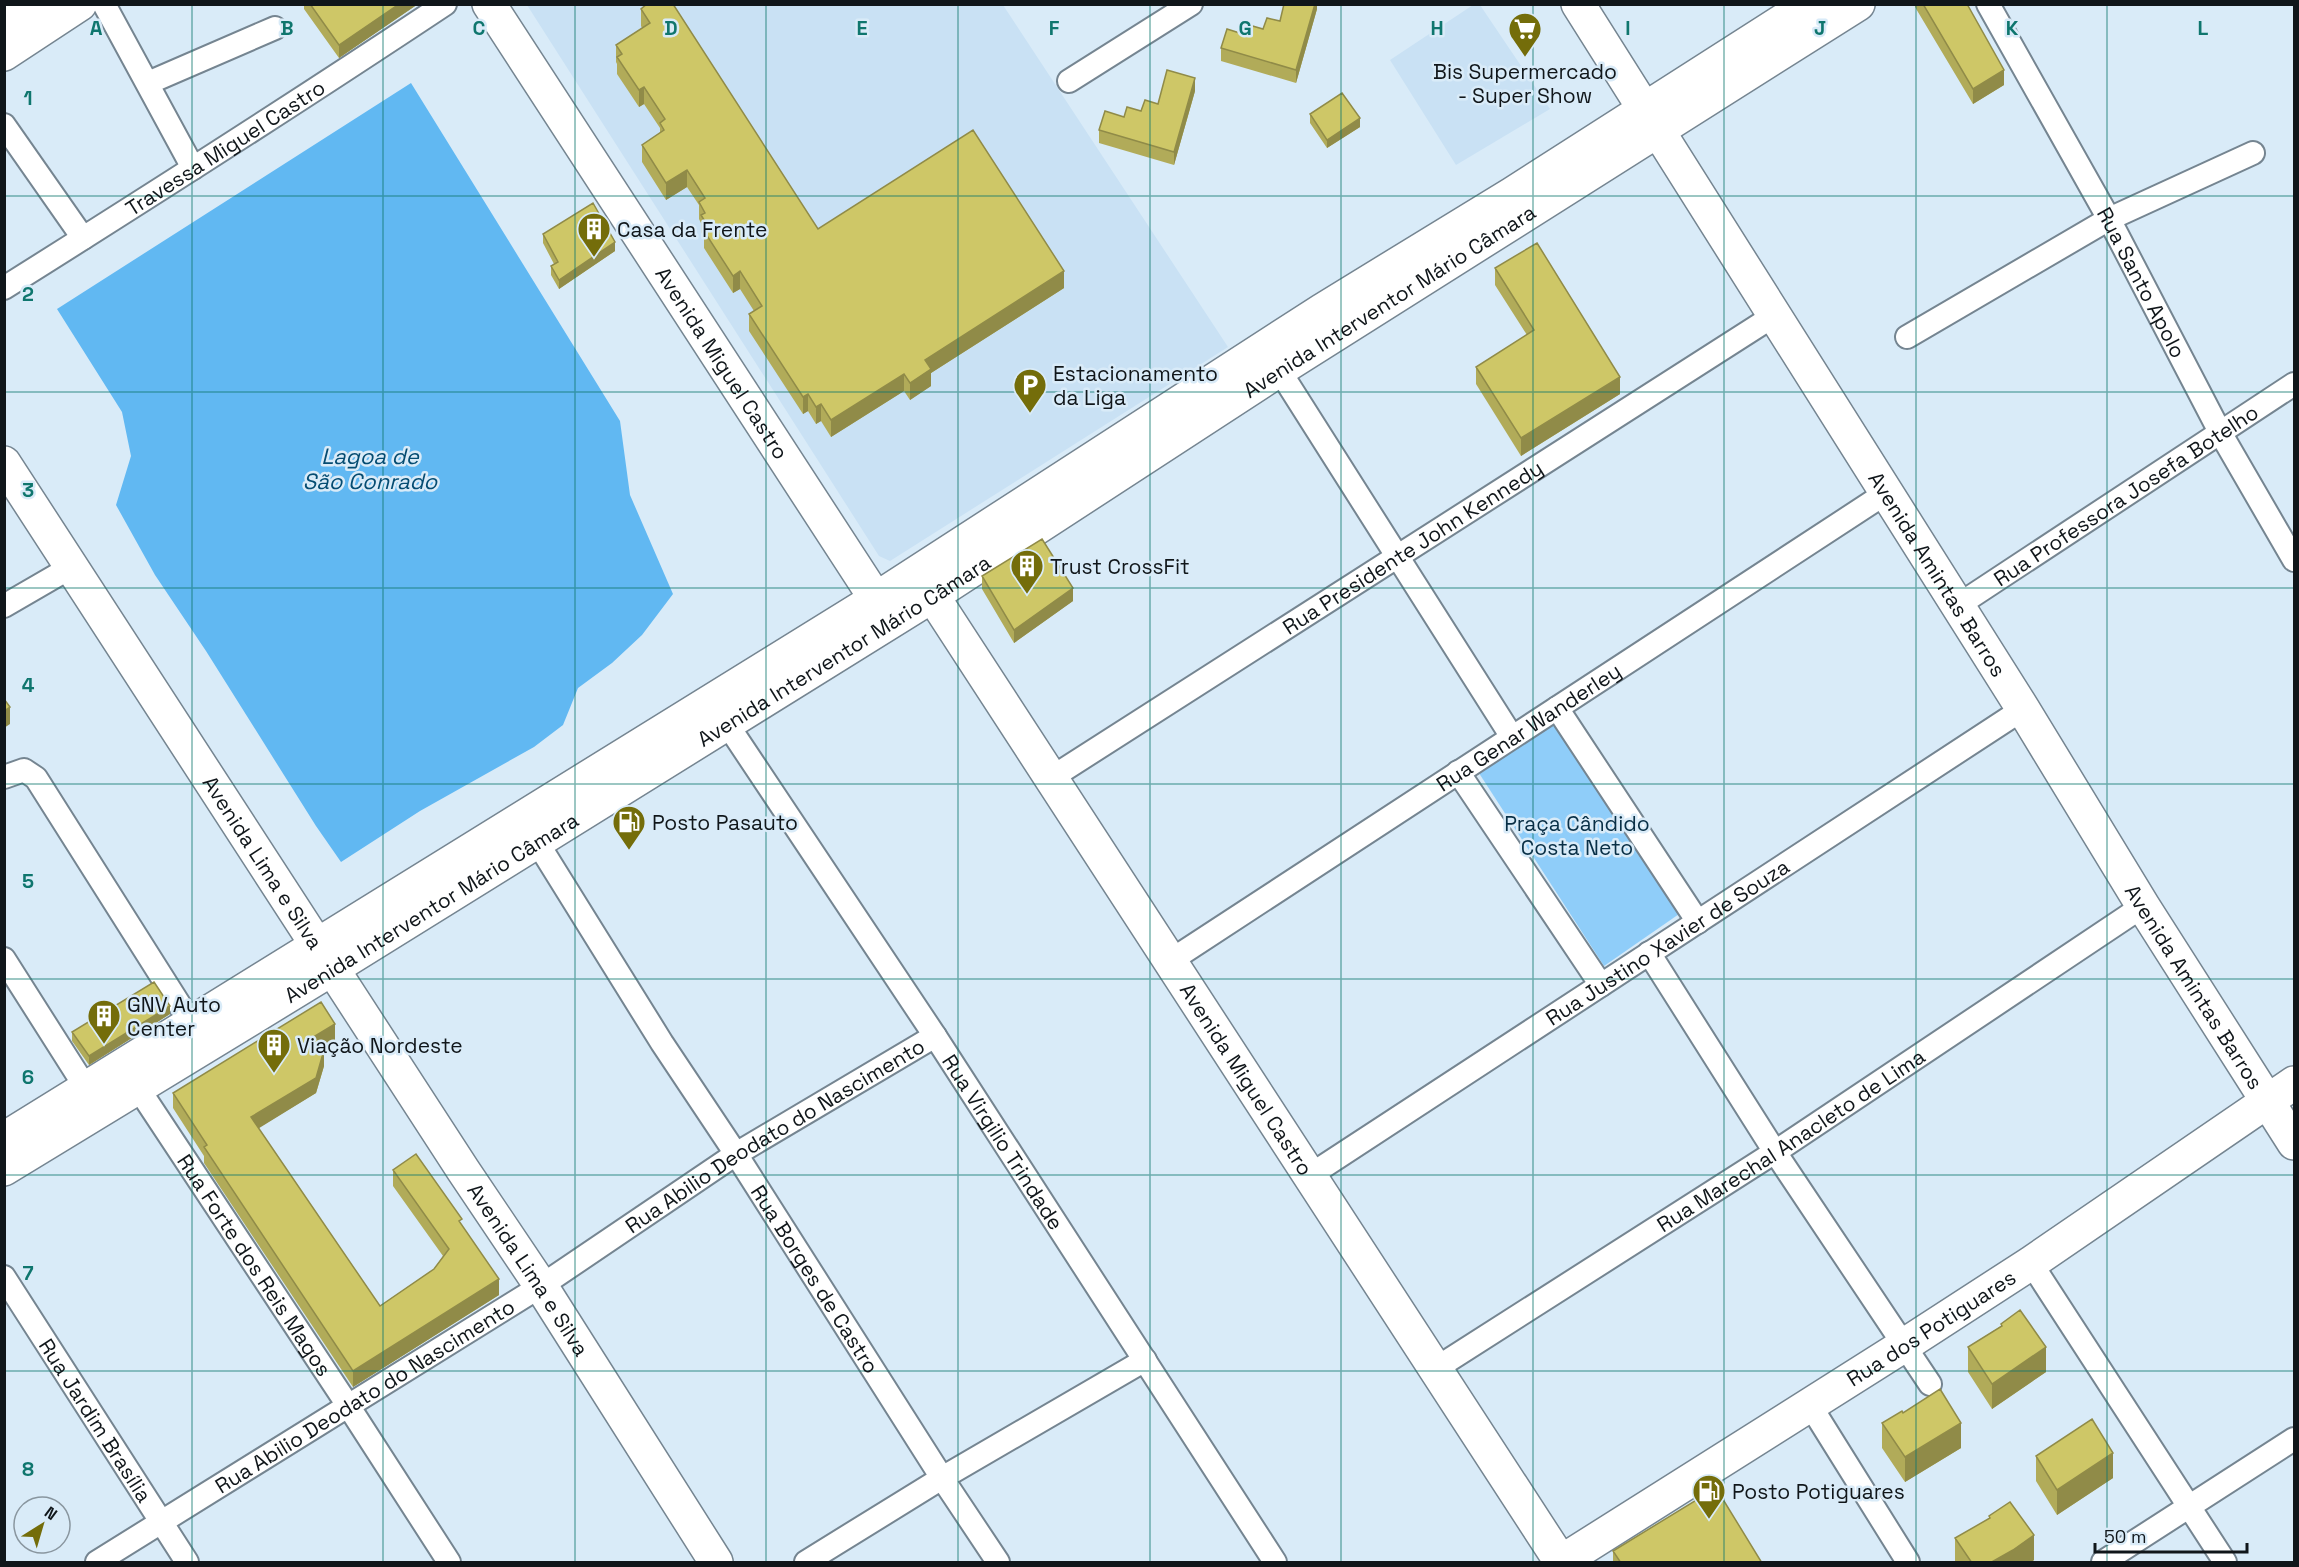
<svg xmlns="http://www.w3.org/2000/svg" width="2299" height="1567" font-family="'Space Grotesk',sans-serif">
  <style>
    .built { fill: #c9e1f4 }
    .green { fill: #8fcdf9 }
    .water { fill: #61b8f2 }
    .lines { fill: none; stroke-linecap: round; stroke-linejoin: round }
    .street-casing { stroke: #758591; stroke-width: 26 }
    .secondary-casing { stroke: #758591; stroke-width: 36 }
    .street { stroke: #fff; stroke-width: 22 }
    .secondary { stroke: #fff; stroke-width: 33 }
    .wall { fill: #b1ab59 }
    .shaded-wall { fill: #908b48 }
    .building { fill: #cec767; stroke: #908b48; stroke-width: 1.5 }
    .grid { fill: none; stroke: #0f766e; stroke-width: 1.5; stroke-opacity: 0.55 }
    .labels { text-anchor: middle; dominant-baseline: central; stroke-width: 5; stroke-linejoin: round; paint-order: stroke }
    .poi-label { font-size: 21px; fill: #10161a; stroke: #d9ebf8; text-anchor: start }
    .street-label { font-size: 21px; fill: #10161a; stroke: #d9ebf8 }
    .park-label { font-size: 21px; fill: #082f46; stroke: #d9ebf8 }
    .water-label { font-size: 22px; font-style: italic; fill: #044c72; stroke: #d9ebf8 }
    .grid-label { font-size: 20px; text-anchor: middle; font-weight: bold; fill: #0f766e; stroke: #d9ebf8; stroke-width: 5; stroke-linejoin: round; paint-order: stroke }
  </style>
  <rect width="100%" height="100%" fill="#d9ebf8"/>
  <path class="built" d="M527 5H1003L1228 347 890 561 879 556Z
    M1473 5H1480L1550 109 1456 165 1390 60Z"/>
  <path class="green" d="M1554 716 1682 912 1604 966 1475 767Z"/>
  <path class="water" d="M411 83 620 421 630 495 673 594 642 635 612 663 578 688 563 725 534 747 420 811 341 862 316 826 206 651 155 575 116 505 131 456 122 412 57 309Z"/>
  <g class="lines">
    <g class="street-casing">
      <g id="street">
        <path d="M104 4 193 168"/>
        <path id="s1" d="M1988 4 2109 219 2221 434 2294 560"/>
        <path d="M1069 81 1191 4"/>
        <path d="M148 83 275 28"/>
        <path d="M4 125 83 238"/>
        <path id="s2" d="M4 288C152 195 299 101 445 4"/>
        <path d="M1907 337 2109 219 2253 153"/>
        <path d="M1279 370 1512 737"/>
        <path d="M4 606 73 566"/>
        <path id="s3" d="M1957 606 2294 384"/>
        <path d="M1557 708 1698 922"/>
        <path id="s4" d="M727 724 935 1036 1275 1562"/>
        <path d="M1458 772 1601 985"/>
        <path d="M4 777 24 770 36 778 191 1023"/>
        <path id="s5" d="M1051 778 1775 315"/>
        <path id="s6" d="M537 842 662 1043 736 1154 942 1478 998 1562"/>
        <path d="M1649 953 1775 1152 1930 1384"/>
        <path d="M4 959 86 1088"/>
        <path id="s7" d="M1170 961 1886 493"/>
        <path id="s8" d="M138 1088 349 1407 449 1562"/>
        <path id="s9" d="M1309 1176 2023 709"/>
        <path d="M2031 1263 2225 1562"/>
        <path id="s10" d="M4 1277 187 1562"/>
        <path id="s11" d="M1435 1369 1775 1152 2143 906"/>
        <path d="M1810 1405 1908 1562"/>
        <path id="s12" d="M97 1562 541 1286 736 1154 935 1036"/>
        <path d="M806 1562 942 1478 1145 1360"/>
        <path d="M2103 1562 2294 1439"/>
      </g>
    </g>
    <g class="secondary-casing">
      <g id="secondary">
        <path id="s13" d="M489 4 876 599 881 606 892 612"/>
        <path id="s14" d="M1578 4 2023 709 2143 906 2294 1143"/>
        <path d="M4 24 34 4"/>
        <path d="M4 54 80 4"/>
        <path id="s15" d="M4 463 463 1170 541 1286 716 1562"/>
        <path id="s16" d="M916 583 928 589 1561 1562"/>
        <path d="M4 1139 876 599 1321 311 1512 194 1809 4"/>
        <path id="s17" d="M4 1169 332 969 932 596 1279 370 1858 4"/>
        <path id="s18" d="M1561 1562 1903 1346 2031 1263 2294 1083"/>
      </g>
    </g>
    <use href="#street" class="street"/>
    <use href="#secondary" class="secondary"/>
  </g>
  <path class="wall" d="M304 4H418L339 58 304 9Z
    M1317 4V9L1296 83 1221 61V48L1246 35 1263 29Z
    M1915 4H1967L2004 85 1973 104 1915 7Z
    M641 9 818 229 1064 288 931 373V386L910 400 904 391 831 437 821 421 816 424 808 411 803 414 749 331V314L754 311 740 289 733 293 704 248V237L701 232V223L699 219V205L687 187 666 200 642 162V145L660 133V128L644 104 639 107 617 74V64L616 62V45L642 28 641 26Z
    M1195 91 1174 165 1099 143V130L1124 117 1141 111 1158 104Z
    M1310 114 1360 127 1327 148 1310 123Z
    M543 234 615 251 559 289 551 275V266L554 264 543 243Z
    M1495 268 1620 394 1521 456 1476 384V367L1527 335 1495 285Z
    M982 576 1073 601 1014 643 982 589Z
    M170 1014 89 1065 72 1041V1032Z
    M335 1040 322 1047 324 1066 316 1093 258 1128 380 1306 434 1269 443 1256 393 1186V1170L462 1226 499 1295 353 1387 204 1163V1156L173 1108V1093Z
    M2001 1324 2046 1372 1992 1409 1968 1372V1347L2001 1326Z
    M1903 1413 1961 1448 1905 1482 1882 1448V1423Z
    M2036 1456 2113 1478 2057 1515 2036 1481Z
    M1989 1516 2034 1560 2030 1563H1955V1538L1989 1519Z
    M1613 1551 1762 1563H1613Z"/>
  <path class="shaded-wall" d="M399 4H418L339 58V45Z
    M1315 4H1317V9L1296 83V70Z
    M2004 70V85L1973 104V89Z
    M1195 78V91L1174 165V152Z
    M644 87V104L639 107V90Z
    M1360 118V127L1327 148V140Z
    M687 170V187L666 200V183Z
    M615 242V251L559 289V280Z
    M740 271V289L733 293V276Z
    M1064 271V288L931 373V386L910 400V383L925 360Z
    M904 374V391L831 437V420Z
    M1620 377V394L1521 456V438Z
    M808 394V411L803 414V397Z
    M821 404V421L816 424V407Z
    M1073 588V601L1014 643V630Z
    M10 707V724L4 728V711Z
    M170 1006V1014L89 1065V1056Z
    M335 1024V1040L315 1051V1036Z
    M324 1050V1066L316 1093 251 1133V1117Z
    M499 1279V1295L353 1387V1371Z
    M2046 1347V1372L1992 1409V1384Z
    M1961 1423V1448L1905 1482V1457Z
    M2113 1453V1478L2057 1515V1490Z
    M2034 1535V1560L2030 1563H1990Z"/>
  <path class="building" d="M310 4H399L339 45Z
    M647 4H673L818 229 973 130 1064 271 925 360 931 369 910 383 904 374 831 420 821 404 816 407 808 394 803 397 749 314 762 306 740 271 733 276 704 231 709 228 701 215 705 213 699 202 705 198 687 170 666 183 642 145 664 130 660 123 665 119 644 87 639 90 617 57 622 54 616 45 650 23 641 9Z
    M1284 4H1315L1296 70 1221 48 1227 29 1246 35 1249 25 1263 29 1267 18 1280 21Z
    M1923 4H1967L2004 70 1973 89Z
    M1167 70 1195 78 1174 152 1099 130 1105 111 1124 117 1127 107 1141 111 1145 100 1158 104Z
    M1342 93 1360 118 1327 140 1310 114Z
    M593 203 615 242 559 280 551 266 558 262 543 234Z
    M1537 243 1620 377 1521 438 1476 367 1534 330 1495 268Z
    M1042 539 1073 588 1014 630 982 576Z
    M4 699 10 707 4 711Z
    M154 982 170 1006 89 1056 72 1032Z
    M321 1002 335 1024 315 1036 324 1050 316 1078 251 1117 380 1306 434 1269 449 1249 393 1170 416 1154 462 1219 459 1221 499 1279 353 1371 204 1147 207 1145 173 1093Z
    M2020 1310 2046 1347 1992 1384 1968 1347 2002 1326 2001 1324Z
    M1940 1389 1961 1423 1905 1457 1882 1423 1902 1411 1903 1413Z
    M2092 1419 2113 1453 2057 1490 2036 1456Z
    M1716 1488 1762 1563H1621L1613 1551Z
    M2010 1502 2034 1535 2013 1550 1990 1563H1972L1955 1538 1990 1518 1989 1516Z"/>
  <path class="grid" d="M192 4V1562M383 4V1562M575 4V1562M766 4V1562M958 4V1562M1150 4V1562M1341 4V1562M1533 4V1562M1724 4V1562M1916 4V1562M2107 4V1562M4 196H2294M4 392H2294M4 588H2294M4 784H2294M4 979H2294M4 1175H2294M4 1371H2294"/>
  <defs>
    <g id="supermarket-pin" transform="scale(1.725)"><path d="M0 17L-7.5 6A9.5 9.5 0 1 1 7.5 6Z" fill="#746d0a" stroke="#d9ebf8"/><path d="M-6-5.5h2.5l.6 2H6L4.5 2H-2.5L-4.4-4H-6ZM-1.5 3.2a1.3 1.3 0 1 0 .1 0ZM3 3.2a1.3 1.3 0 1 0 .1 0Z" fill="#fff"/></g>
    <g id="building-pin" transform="scale(1.725)"><path d="M0 17L-7.5 6A9.5 9.5 0 1 1 7.5 6Z" fill="#746d0a" stroke="#d9ebf8"/><path d="M-4-6H4V6H1V3H-1V6H-4ZM-2.5-4.3h1.7v1.8h-1.7ZM.8-4.3h1.7v1.8H.8ZM-2.5-1h1.7V.8h-1.7ZM.8-1h1.7V.8H.8Z" fill="#fff"/></g>
    <g id="parking-pin" transform="scale(1.725)"><path d="M0 17L-7.5 6A9.5 9.5 0 1 1 7.5 6Z" fill="#746d0a" stroke="#d9ebf8"/><path d="M-3.5-5.5H1a3.5 3.5 0 0 1 0 7H-1V5.5H-3.5ZM-1-3.4V-.6H.8a1.4 1.4 0 0 0 0-2.8Z" fill="#fff"/></g>
    <g id="fuel-pin" transform="scale(1.725)"><path d="M0 17L-7.5 6A9.5 9.5 0 1 1 7.5 6Z" fill="#746d0a" stroke="#d9ebf8"/><path d="M-5.5-6h7V0h2V4h1.3V-2.5L3-4.5l.8-.8L6-3V5H2.5V1h-1V6h-7ZM-4.2-4.7v3.2H.2V-4.7Z" fill="#fff"/></g>
  </defs>
  <g fill-rule="evenodd">
    <use href="#supermarket-pin" x="1525" y="29"/>
    <use href="#building-pin" x="594" y="229"/>
    <use href="#parking-pin" x="1030" y="385"/>
    <use href="#building-pin" x="1027" y="566"/>
    <use href="#fuel-pin" x="629" y="822"/>
    <use href="#building-pin" x="104" y="1016"/>
    <use href="#building-pin" x="274" y="1045"/>
    <use href="#fuel-pin" x="1709" y="1491"/>
  </g>
  <g class="labels">
    <g class="poi-label">
      <text x="1525" y="71" text-anchor="middle">Bis Supermercado<tspan x="1525" dy="24">- Super Show</tspan></text>
      <text x="617" y="229">Casa da Frente</text>
      <text x="1053" y="373">Estacionamento<tspan x="1053" dy="24">da Liga</tspan></text>
      <text x="1050" y="566">Trust CrossFit</text>
      <text x="652" y="822">Posto Pasauto</text>
      <text x="127" y="1004">GNV Auto<tspan x="127" dy="24">Center</tspan></text>
      <text x="297" y="1045">Viação Nordeste</text>
      <text x="1732" y="1491">Posto Potiguares</text>
    </g>
    <g class="street-label">
      <text stroke="none"><textPath href="#s2" startOffset="262">Travessa Miguel Castro</textPath></text>
      <text stroke="none"><textPath href="#s1" startOffset="318">Rua Santo Apolo</textPath></text>
      <text stroke="none"><textPath href="#s17" startOffset="1635">Avenida Interventor Mário Câmara</textPath></text>
      <text stroke="none"><textPath href="#s13" startOffset="428">Avenida Miguel Castro</textPath></text>
      <text stroke="none"><textPath href="#s3" startOffset="202">Rua Professora Josefa Botelho</textPath></text>
      <text stroke="none"><textPath href="#s5" startOffset="429">Rua Presidente John Kennedy</textPath></text>
      <text stroke="none"><textPath href="#s14" startOffset="674">Avenida Amintas Barros</textPath></text>
      <text stroke="none"><textPath href="#s17" startOffset="987">Avenida Interventor Mário Câmara</textPath></text>
      <text stroke="none"><textPath href="#s7" startOffset="428">Rua Genar Wanderley</textPath></text>
      <text stroke="none"><textPath href="#s15" startOffset="476">Avenida Lima e Silva</textPath></text>
      <text stroke="none"><textPath href="#s17" startOffset="501">Avenida Interventor Mário Câmara</textPath></text>
      <text stroke="none"><textPath href="#s9" startOffset="428">Rua Justino Xavier de Souza</textPath></text>
      <text stroke="none"><textPath href="#s14" startOffset="1160">Avenida Amintas Barros</textPath></text>
      <text stroke="none"><textPath href="#s16" startOffset="598">Avenida Miguel Castro</textPath></text>
      <text stroke="none"><textPath href="#s12" startOffset="801">Rua Abilio Deodato do Nascimento</textPath></text>
      <text stroke="none"><textPath href="#s11" startOffset="423">Rua Marechal Anacleto de Lima</textPath></text>
      <text stroke="none"><textPath href="#s4" startOffset="501">Rua Virgilio Trindade</textPath></text>
      <text stroke="none"><textPath href="#s8" startOffset="212">Rua Forte dos Reis Magos</textPath></text>
      <text stroke="none"><textPath href="#s15" startOffset="962">Avenida Lima e Silva</textPath></text>
      <text stroke="none"><textPath href="#s6" startOffset="518">Rua Borges de Castro</textPath></text>
      <text stroke="none"><textPath href="#s18" startOffset="438">Rua dos Potiguares</textPath></text>
      <text stroke="none"><textPath href="#s12" startOffset="315">Rua Abilio Deodato do Nascimento</textPath></text>
      <text stroke="none"><textPath href="#s10" startOffset="170">Rua Jardim Brasília</textPath></text>
    </g>
    <g class="park-label">
      <text x="1577" y="823">Praça Cândido<tspan x="1577" dy="24">Costa Neto</tspan></text>
    </g>
    <g class="water-label">
      <text x="370" y="456">Lagoa de<tspan x="370" dy="25">São Conrado</tspan></text>
    </g>
  </g>
  <g class="grid-label">
    <text x="96" y="35">A</text>
    <text x="287" y="35">B</text>
    <text x="479" y="35">C</text>
    <text x="671" y="35">D</text>
    <text x="862" y="35">E</text>
    <text x="1054" y="35">F</text>
    <text x="1245" y="35">G</text>
    <text x="1437" y="35">H</text>
    <text x="1628" y="35">I</text>
    <text x="1820" y="35">J</text>
    <text x="2012" y="35">K</text>
    <text x="2203" y="35">L</text>
    <text x="28" y="105">1</text>
    <text x="28" y="301">2</text>
    <text x="28" y="497">3</text>
    <text x="28" y="692">4</text>
    <text x="28" y="888">5</text>
    <text x="28" y="1084">6</text>
    <text x="28" y="1280">7</text>
    <text x="28" y="1476">8</text>
  </g>
  <rect width="2299" height="1567" fill="none" stroke="#10161a" stroke-width="12"/>
  <g transform="translate(42 1525) rotate(37)"><circle r="28" fill="#d9ebf8" stroke="#89969f" stroke-width="1.5"/>
  <path d="M0-4.5L10 22L0 15L-10 22Z" fill="#746d0a"/>
  <text y="-9" font-size="16" font-weight="bold" text-anchor="middle" fill="#10161a">N</text>
  </g>
  <path d="M2095 1543v9h152v-9" fill="none" stroke="#10161a" stroke-width="3"/>
  <text x="2104" y="1543" font-size="18" fill="#10161a" stroke="#d9ebf8" stroke-width="4.5" paint-order="stroke">50 m</text>
</svg>
